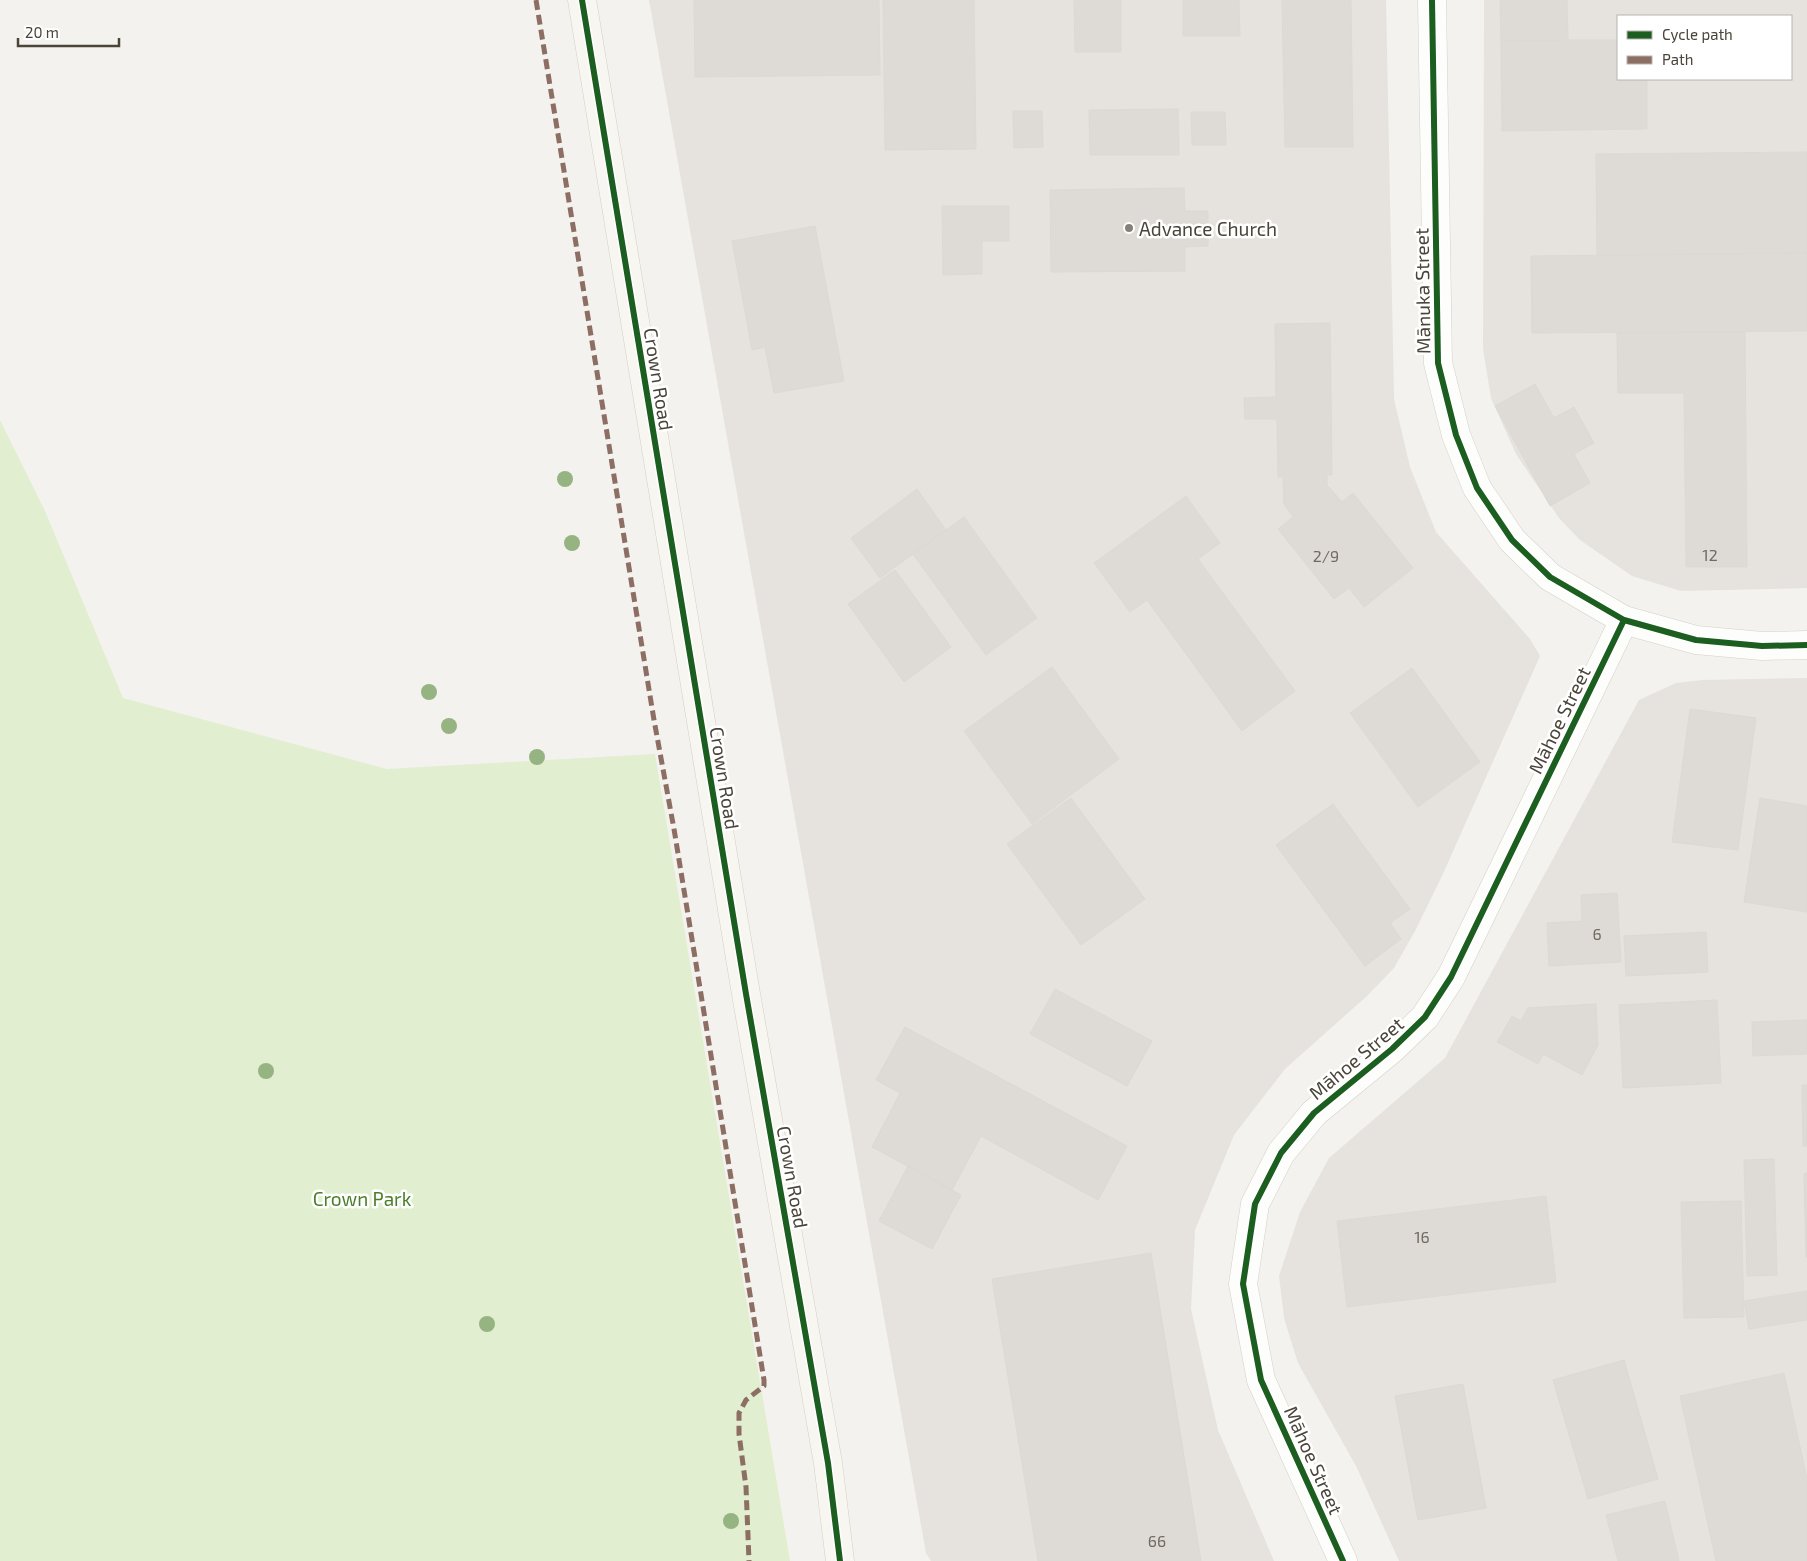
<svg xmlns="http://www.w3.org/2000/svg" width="1807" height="1561" font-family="'Exo 2',sans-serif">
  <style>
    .industrial { fill: #e6e2de; fill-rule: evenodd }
    .green { fill: #e1eecf }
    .building { fill: #dedbd6; stroke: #dcd9d4 }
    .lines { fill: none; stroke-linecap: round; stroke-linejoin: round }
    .street-casing { stroke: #d2d0cb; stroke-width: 29 }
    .secondary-casing { stroke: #d3cfc5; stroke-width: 29 }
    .street { stroke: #fdfdfc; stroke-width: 28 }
    .secondary { stroke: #f7f6f1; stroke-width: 28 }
    .quiet { stroke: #8d6e63; stroke-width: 5; stroke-dasharray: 10 5; stroke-linecap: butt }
    .cycleway-casing { stroke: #fff; stroke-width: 9 }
    .cycleway { stroke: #1b5e20; stroke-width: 6 }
    .tree { fill: #96b382 }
    .poi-dot { fill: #868178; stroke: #fff; stroke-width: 2 }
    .labels { text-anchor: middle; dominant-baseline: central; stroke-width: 5; stroke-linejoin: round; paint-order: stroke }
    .number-label { font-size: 16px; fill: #706a61 }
    .poi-label { font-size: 19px; fill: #4b4439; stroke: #fff; text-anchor: start }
    .street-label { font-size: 19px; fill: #4b4439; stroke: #fff }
    .park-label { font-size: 19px; fill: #4a7f2a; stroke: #fff }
  </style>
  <rect width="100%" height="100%" fill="#f4f2ee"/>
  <path class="industrial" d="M649 0H1386L1394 399 1410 467 1436 532 1530 639 1540 656 1442 876 1415 931 1394 968 1367 996 1285 1069 1234 1135 1195 1230 1191 1309 1218 1430 1274 1561H931L926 1553Z
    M1484 0H1807V588L1681 591 1632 576 1580 540 1559 518 1516 454 1491 398 1483 349ZM1618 16H1791V79H1618Z
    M1807 678V1561H1399L1356 1466 1298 1363 1284 1318 1279 1276 1300 1212 1329 1158 1445 1058 1639 700 1676 683 1703 680Z"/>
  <path class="green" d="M0 420 45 511 123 698 387 769 655 754 790 1561H0Z"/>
  <path class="building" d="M694 0H879L880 75 695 77Z
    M883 0H974L976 149 885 150Z
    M1074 0H1121V52H1075Z
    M1183 0H1239L1240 36H1183Z
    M1282 0H1351L1353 147H1285Z
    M1500 0H1567L1568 40 1501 41Z
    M1568 40H1618V79H1647V129L1502 131 1501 41Z
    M1178 109 1179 155H1090L1089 110Z
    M1013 111H1042L1043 147 1014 148Z
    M1191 112H1225L1226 145H1192Z
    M1807 152V253L1597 255 1596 154Z
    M1184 188 1185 211H1208V246L1185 247V271L1051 272 1050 190Z
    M942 206H1009V241H982V274L943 275Z
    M815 226 844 381 774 393 765 347 752 350 732 241Z
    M1807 253V331L1532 333 1531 256Z
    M1330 323 1332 475H1327V485L1342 502 1353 493 1413 568 1364 607 1349 588 1334 599 1278 529 1293 517 1284 504 1283 477H1278L1277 419H1245L1244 398 1276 397 1275 324Z
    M1745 332 1747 567H1686L1684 393H1618L1617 333Z
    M1535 384 1554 418 1574 407 1594 443 1574 454 1590 483 1550 506 1495 406Z
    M917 489 946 530 880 578 851 538Z
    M1186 496 1220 543 1198 559 1295 691 1242 731 1147 600 1130 612 1094 563Z
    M964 517 1037 618 986 655 913 554Z
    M895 570 951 647 904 682 848 604Z
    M1052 667 1119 759 1032 824 964 731Z
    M1412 668 1480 762 1418 807 1350 713Z
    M1690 709 1756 718 1738 850 1672 842Z
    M1071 798 1145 899 1081 945 1007 844Z
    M1760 798 1807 806V912L1744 902Z
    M1333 804 1410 909 1390 923 1401 939 1365 966 1276 845Z
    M1617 893 1621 962 1549 966 1547 923 1582 921 1581 895Z
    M1706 932 1708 972 1626 976 1624 936Z
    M1055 989 1152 1041 1127 1086 1030 1034Z
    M1717 1000 1721 1083 1623 1088 1619 1005Z
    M1596 1004 1598 1045 1582 1075 1543 1054 1538 1064 1497 1042 1512 1016 1521 1021 1528 1008Z
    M1807 1020V1054L1753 1056 1752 1022Z
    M905 1027 1127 1146 1098 1200 981 1136 952 1190 872 1147 900 1093 876 1080Z
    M1802 1085H1807V1146H1803Z
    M1774 1159 1777 1275 1747 1276 1744 1160Z
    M908 1166 961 1195 932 1249 879 1221Z
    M1807 1173V1257H1806L1804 1174Z
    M1546 1196 1556 1282 1347 1307 1337 1221Z
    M1741 1201 1744 1317 1684 1318 1681 1202Z
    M1151 1253 1201 1561H1038L992 1279Z
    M1807 1291V1320L1749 1329 1744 1301Z
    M1624 1360 1658 1479 1588 1499 1553 1380Z
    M1784 1373 1807 1479V1561H1716L1680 1396Z
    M1463 1384 1486 1508 1418 1520 1395 1396Z
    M1665 1501 1679 1561H1618L1606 1515Z"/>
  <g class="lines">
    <g class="street-casing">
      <path id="street" d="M1432 0 1438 363 1456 435 1477 488 1512 540 1550 577 1624 620 1696 640 1762 646 1807 645
        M1343 1561 1261 1380 1243 1284 1255 1204 1281 1153 1314 1113 1392 1049 1425 1017 1451 977 1624 620"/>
    </g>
    <g class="secondary-casing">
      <path id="secondary" d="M582 0 746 994 828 1463 840 1561"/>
    </g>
    <use href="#street" class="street"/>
    <use href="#secondary" class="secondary"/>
    <path class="quiet" d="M536 0 654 720 674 829 764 1380V1386L746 1400 739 1413V1434L746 1487 749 1561"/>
    <g class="cycleway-casing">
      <path id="cycleway" d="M582 0 746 994 828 1463 840 1561
        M1432 0 1438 363 1456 435 1477 488 1512 540 1550 577 1624 620 1696 640 1762 646 1807 645
        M1343 1561 1261 1380 1243 1284 1255 1204 1281 1153 1314 1113 1392 1049 1425 1017 1451 977 1624 620"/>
    </g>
    <use href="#cycleway" class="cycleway"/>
  </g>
  <g class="tree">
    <circle cx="565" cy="479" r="8"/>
    <circle cx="572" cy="543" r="8"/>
    <circle cx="429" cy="692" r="8"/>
    <circle cx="449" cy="726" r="8"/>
    <circle cx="537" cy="757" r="8"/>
    <circle cx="266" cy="1071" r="8"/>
    <circle cx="487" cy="1324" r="8"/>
    <circle cx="731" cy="1521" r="8"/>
  </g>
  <circle class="poi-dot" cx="1129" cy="228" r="5"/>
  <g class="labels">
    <g class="number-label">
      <text x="1710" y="554">12</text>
      <text x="1326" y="555">2/9</text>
      <text x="1597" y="933">6</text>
      <text x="1422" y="1236">16</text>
      <text x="1157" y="1540">66</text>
    </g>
    <g class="poi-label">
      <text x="1139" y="228">Advance Church</text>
    </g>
    <g class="street-label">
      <text transform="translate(1422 291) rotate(-91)">Mānuka Street</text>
      <text transform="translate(659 379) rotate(81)">Crown Road</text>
      <text transform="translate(1559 720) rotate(-64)">Māhoe Street</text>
      <text transform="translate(725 778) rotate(81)">Crown Road</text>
      <text transform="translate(1356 1058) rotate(-40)">Māhoe Street</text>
      <text transform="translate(793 1177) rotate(80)">Crown Road</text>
      <text transform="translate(1314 1460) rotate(66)">Māhoe Street</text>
    </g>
    <g class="park-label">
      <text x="362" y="1198">Crown Park</text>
    </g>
  </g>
  <rect x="1617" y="15" width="175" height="65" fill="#ffffff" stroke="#b7b4b0"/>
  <rect x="1627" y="31" width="25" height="8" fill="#1b5e20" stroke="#b7b4b0"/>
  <text x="1662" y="40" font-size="15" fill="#4b4439">Cycle path</text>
  <rect x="1627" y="56" width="25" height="8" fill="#8d6e63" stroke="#b7b4b0"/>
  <text x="1662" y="65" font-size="15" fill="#4b4439">Path</text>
  <path d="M18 38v8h101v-8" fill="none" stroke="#4b4439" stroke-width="2.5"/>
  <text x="25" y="38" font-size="15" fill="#4b4439" stroke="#ffffff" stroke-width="4" paint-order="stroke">20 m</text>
</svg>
